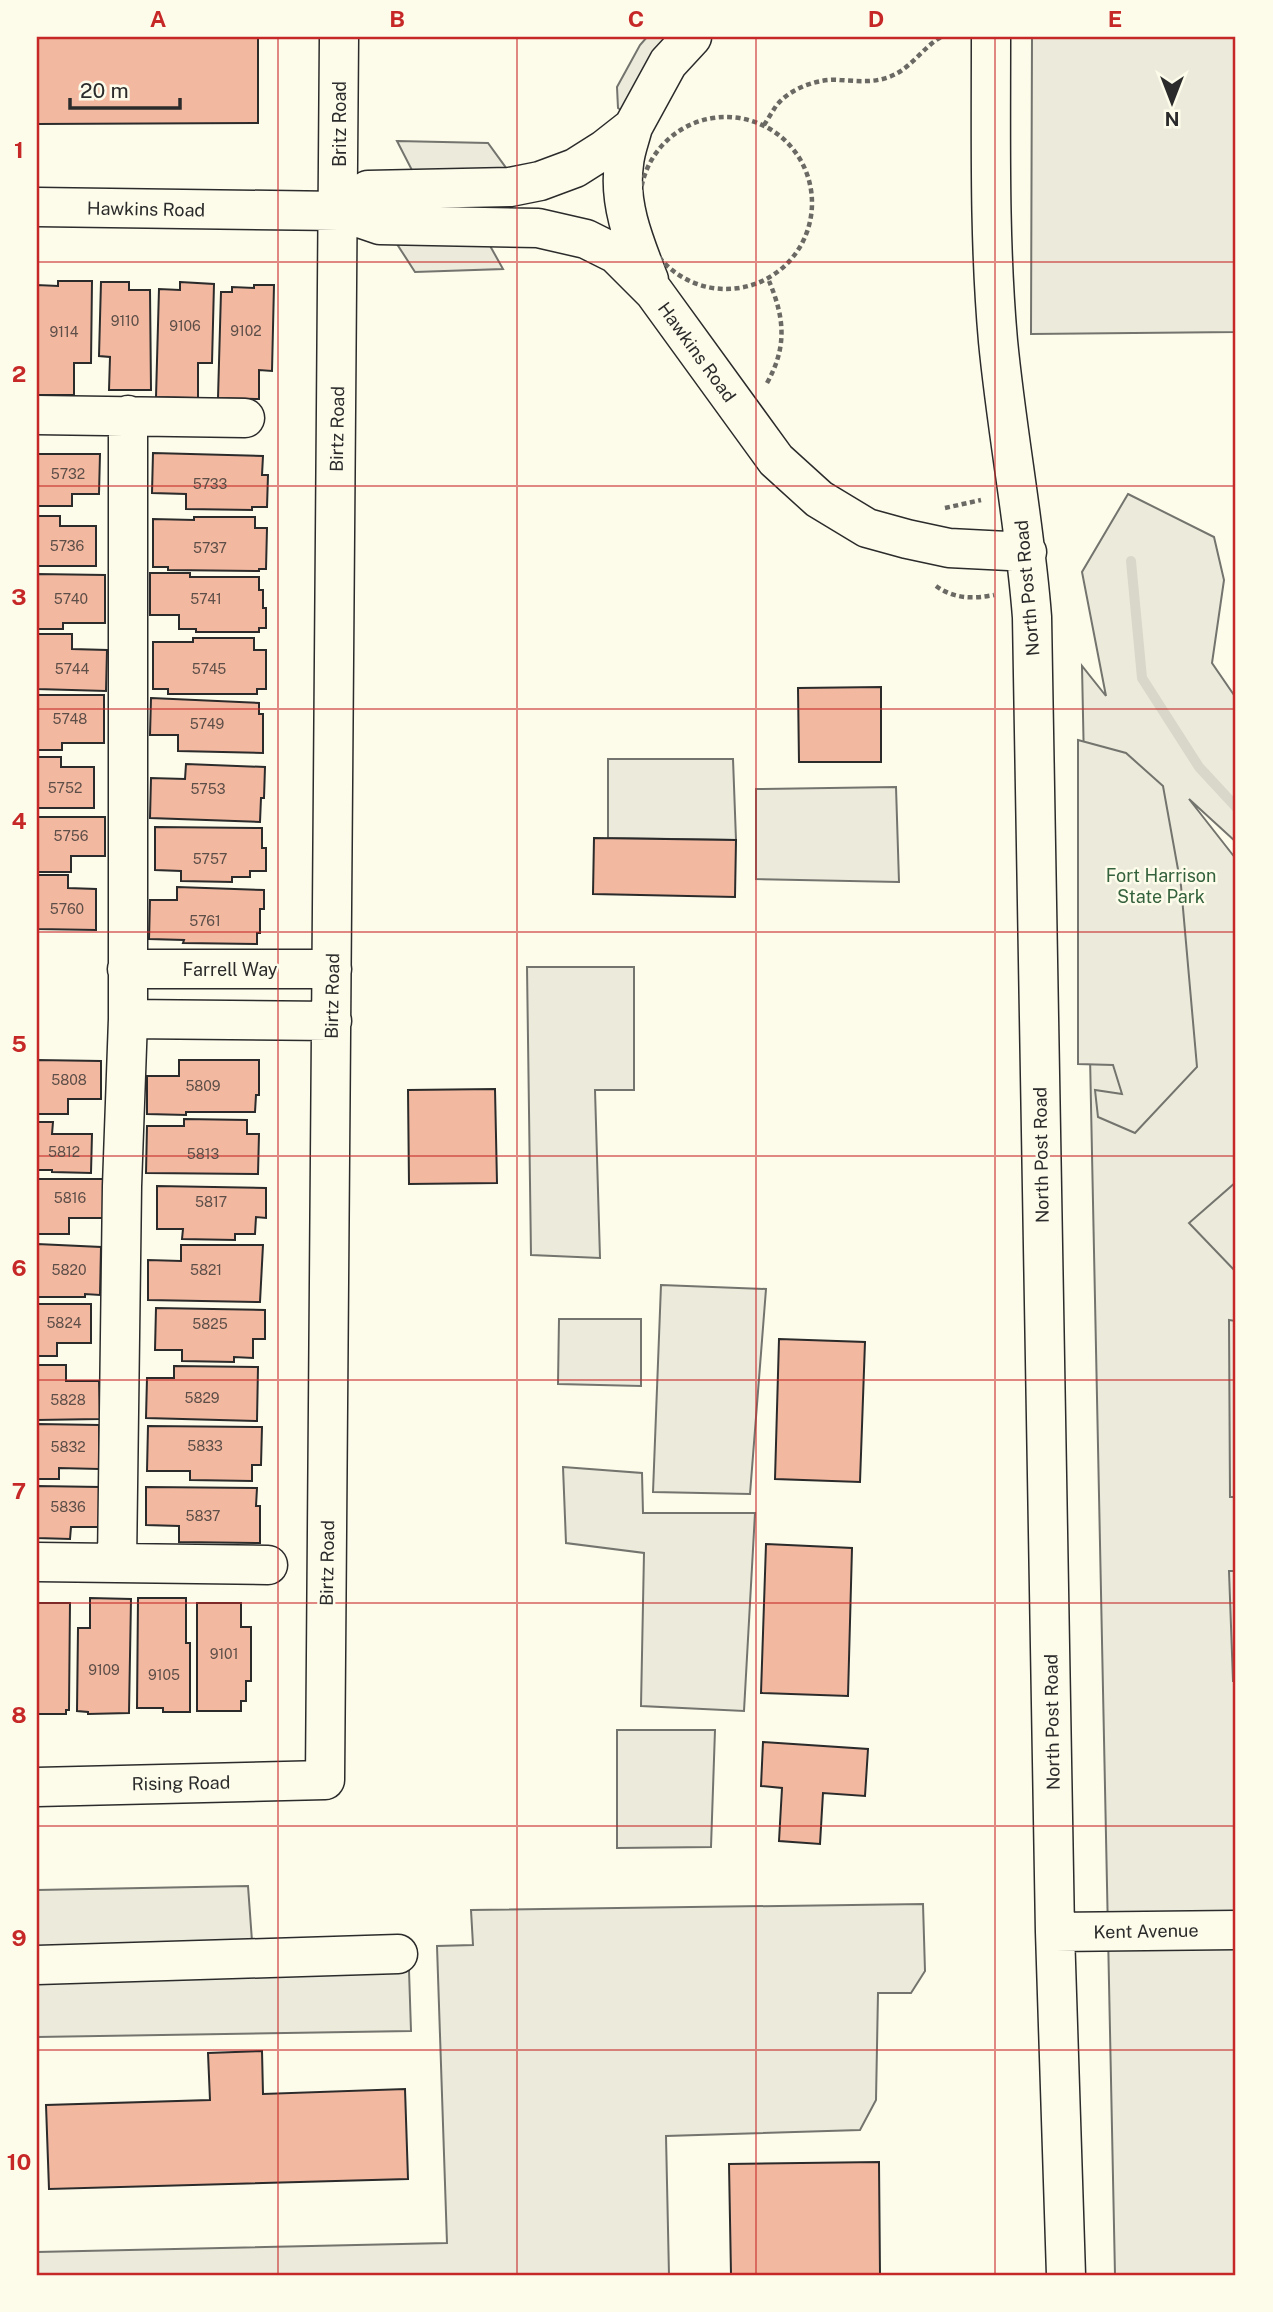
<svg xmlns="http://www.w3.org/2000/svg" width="1273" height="2312" font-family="'Public Sans',sans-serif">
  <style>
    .green { fill: #ecebdb; stroke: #74746e; stroke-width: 2 }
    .parking { fill: #eceadb; stroke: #74746e; stroke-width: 2 }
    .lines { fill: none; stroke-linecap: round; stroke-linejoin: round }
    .stream { stroke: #d8d7c9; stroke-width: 10 }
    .building { fill: #f2b8a0; stroke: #2b2b2b; stroke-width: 2 }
    .minor-casing { stroke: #2b2b2b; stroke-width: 41 }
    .path { stroke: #6a6964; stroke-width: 4.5; stroke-dasharray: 5 3.5; stroke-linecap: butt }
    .minor { stroke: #fdfbea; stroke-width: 38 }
    .grid { fill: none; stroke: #c62828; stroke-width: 2; stroke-opacity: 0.55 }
    .labels { text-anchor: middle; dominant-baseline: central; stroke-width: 5; stroke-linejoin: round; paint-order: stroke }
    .number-label { font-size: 14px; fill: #5d4e48 }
    .street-label { font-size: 18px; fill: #2b2b2b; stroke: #fdfbea }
    .park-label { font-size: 18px; fill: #34623c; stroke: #fdfbea }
    .neatline { fill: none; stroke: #c62828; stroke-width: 2.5 }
    .grid-label { font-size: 23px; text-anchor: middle; font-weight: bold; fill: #c62828 }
  </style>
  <rect width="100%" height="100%" fill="#fdfbea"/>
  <path class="green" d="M1032 37H1236V332L1031 334Z
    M1128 494 1214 537 1224 580 1212 663 1236 698V842L1189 799 1236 859V2275H1115L1082 666 1106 696 1082 572Z"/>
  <path class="parking" d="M647 37H709L647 128 618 108 617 87 640 45Z
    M397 141 488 143 512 176 489 178V244L503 269 415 272 395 241 414 174Z
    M1078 740 1126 753 1163 786 1181 886 1197 1067 1135 1133 1098 1117 1095 1090 1122 1094 1113 1065 1078 1064Z
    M608 759H733L736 840 608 838Z
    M896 787 899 882 756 879V789Z
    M527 967H634V1090H595L600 1258 531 1255Z
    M1236 1182V1272L1189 1223Z
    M661 1285 766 1289 750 1494 653 1492Z
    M559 1319H641V1386L558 1384Z
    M1229 1320 1236 1321V1497H1230Z
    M563 1467 642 1473 643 1513H755L744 1711 641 1706 644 1553 566 1543Z
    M1229 1571H1236V1681H1233Z
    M617 1730H715L711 1847 617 1848Z
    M248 1886 252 1941 408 1940 411 2031 37 2037V1890Z
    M923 1904 925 1971 911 1993H878L876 2100 860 2130 666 2136 669 2275H37V2252L447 2243 437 1946 473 1945 471 1910Z"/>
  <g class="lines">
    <path class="stream" d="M1131 561 1142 678 1199 767 1236 807"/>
  </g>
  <path class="building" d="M37 37H258V123L37 124Z
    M58 281H92L91 363H74V395H37V285L58 286Z
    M101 282H129V290H150L151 390H109L110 357 99 356Z
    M180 282 214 284 212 363H198V398L156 397 159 289 180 290Z
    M254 285H274L272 371 259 370V399L218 398 221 292H232V287L254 288Z
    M153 453 263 456 262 475H268L267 507H252V510L186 509V494L152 493Z
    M37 454H100L99 494H72V506H37Z
    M37 516H60V526H96V566H37Z
    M194 517H255V528H267L266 569H259V571L168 570V567H153V519L194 520Z
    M150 573H190V577H259V590H263V608H266V628H259V632H196V629H179V615H150Z
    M37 574 105 575V623H63V629H37Z
    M37 634H72V649L107 650 106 691 37 689Z
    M193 638H254V650H266V689H257V694H168V689H153V642H193Z
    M881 687V762H799L798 688Z
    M37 695H104V743H62V750H37Z
    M151 698 259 703V714H263V753L178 751V735H150Z
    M37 757H61V767H94V808H37Z
    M186 764 265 767 264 798H261L260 822 150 818 151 778 185 779Z
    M37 817H105V856H71V872H37Z
    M155 827 262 828V848H266V871H250V877H232V882L181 881V871L155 870Z
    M594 838 736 840 735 897 593 894Z
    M37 875H68V888L96 889V930L37 929Z
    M177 887 264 890V909H260V933H257V944L183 943 184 940 149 939 150 900H177Z
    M37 1060 101 1061V1099H68V1114H37Z
    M179 1060H259V1095H256L255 1112H186V1115L147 1114V1076H179Z
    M495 1089 497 1183 409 1184 408 1090Z
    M184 1119 247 1120V1134H259L258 1174 146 1173 147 1126H184Z
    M37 1122H53L52 1134H92L91 1173 52 1172V1170H37Z
    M37 1179H103V1218H69V1234H37Z
    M157 1186 266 1188V1218L256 1217 255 1234H235V1240L182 1239 183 1229H157Z
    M37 1244 101 1247 100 1295 85 1294V1297H37Z
    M181 1245H263L260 1302 148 1300V1260L181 1261Z
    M37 1304H91V1343H57V1356H37Z
    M156 1308 265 1310V1339H253V1358L234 1357V1362L182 1361V1350H155Z
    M779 1339 865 1342 860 1482 775 1479Z
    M37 1365H66V1381H99L100 1419 37 1420Z
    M174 1366 258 1367 257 1421 146 1418 147 1378H174Z
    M37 1424 99 1425V1469L59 1468V1479H37Z
    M148 1426 262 1427 261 1465H252V1481L190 1480V1471H147Z
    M37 1486 100 1487V1527H71L70 1539 37 1538Z
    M146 1487 257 1488 256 1506H260V1543L179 1542V1526L146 1525Z
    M766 1544 852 1548 848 1696 761 1693Z
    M90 1598 131 1599 129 1713 88 1714V1712L77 1711 78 1628H90Z
    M138 1598H186V1643H190V1712H163V1708H137Z
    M37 1603H70L69 1710H66V1714H37Z
    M197 1603H241V1627H251V1681H246V1701H241V1711H197Z
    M763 1742 868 1749 865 1796 823 1793 820 1844 779 1841 782 1788 761 1786Z
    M262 2051 263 2094 405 2089 408 2179 49 2189 46 2105 210 2100 208 2053Z
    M879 2162 880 2275H731L729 2164Z"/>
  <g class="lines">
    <g class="minor-casing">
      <path id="minor" d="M991 37C991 138 989 240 998 341 1007 434 1025 525 1032 617L1055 1932 1066 2275
        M633 127C630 139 625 151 624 164 618 204 635 244 649 280
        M37 207 339 211 380 225 538 228 586 239 616 254 654 292 776 460 819 499 867 528 907 539 949 548 1027 552
        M339 211 368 190 510 187 540 181 575 168 605 149 633 127 668 63 692 37
        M37 415 245 418
        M127 969H332
        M128 1019 332 1021
        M37 1562 268 1565
        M117 1563 122 1186 128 1019V415
        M37 1787 325 1780 339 37
        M1055 1932 1236 1930
        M37 1965 398 1954"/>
    </g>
    <path class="path" d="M640 203a86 86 0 1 1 172 0a86 86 0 1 1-172 0Z
      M764 125C768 119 772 112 776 106 790 88 819 78 840 80 857 81 873 83 889 77 911 69 922 48 941 37
      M767 383C787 347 785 319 769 281
      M945 508 981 500
      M936 586C954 599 973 599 994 595"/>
    <use href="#minor" class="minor"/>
  </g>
  <path class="grid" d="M278 37V2275M517 37V2275M756 37V2275M995 37V2275M37 262H1236M37 486H1236M37 709H1236M37 932H1236M37 1156H1236M37 1380H1236M37 1603H1236M37 1826H1236M37 2050H1236"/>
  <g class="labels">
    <g class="number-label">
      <text x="125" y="321">9110</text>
      <text x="185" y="326">9106</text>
      <text x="246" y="331">9102</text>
      <text x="64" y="332">9114</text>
      <text x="68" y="474">5732</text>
      <text x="210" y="484">5733</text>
      <text x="67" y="546">5736</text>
      <text x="210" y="548">5737</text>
      <text x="71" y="599">5740</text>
      <text x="206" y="599">5741</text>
      <text x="72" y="669">5744</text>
      <text x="209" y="669">5745</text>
      <text x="70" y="719">5748</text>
      <text x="207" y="724">5749</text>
      <text x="65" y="788">5752</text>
      <text x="208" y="789">5753</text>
      <text x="71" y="836">5756</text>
      <text x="210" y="859">5757</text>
      <text x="67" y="909">5760</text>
      <text x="205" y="921">5761</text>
      <text x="69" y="1080">5808</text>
      <text x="203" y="1086">5809</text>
      <text x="64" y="1152">5812</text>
      <text x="203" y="1154">5813</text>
      <text x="70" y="1198">5816</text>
      <text x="211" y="1202">5817</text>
      <text x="69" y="1270">5820</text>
      <text x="206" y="1270">5821</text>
      <text x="64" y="1323">5824</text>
      <text x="210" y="1324">5825</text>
      <text x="202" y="1398">5829</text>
      <text x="68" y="1400">5828</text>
      <text x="205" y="1446">5833</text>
      <text x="68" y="1447">5832</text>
      <text x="68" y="1507">5836</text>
      <text x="203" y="1516">5837</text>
      <text x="224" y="1654">9101</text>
      <text x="104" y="1670">9109</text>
      <text x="164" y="1675">9105</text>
    </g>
    <g class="street-label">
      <text transform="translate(339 124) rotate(-90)">Britz Road</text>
      <text transform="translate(146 209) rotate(1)">Hawkins Road</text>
      <text transform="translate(697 352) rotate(54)">Hawkins Road</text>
      <text transform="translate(337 429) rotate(-89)">Birtz Road</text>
      <text transform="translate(1027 588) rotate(-95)">North Post Road</text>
      <text x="230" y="969">Farrell Way</text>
      <text transform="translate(332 996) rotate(-89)">Birtz Road</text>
      <text transform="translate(1041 1155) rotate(-91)">North Post Road</text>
      <text transform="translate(327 1563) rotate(-89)">Birtz Road</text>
      <text transform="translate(1052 1722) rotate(-91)">North Post Road</text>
      <text transform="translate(181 1783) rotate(-1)">Rising Road</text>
      <text transform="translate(1146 1931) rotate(-1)">Kent Avenue</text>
    </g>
    <g class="park-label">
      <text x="1161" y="875">Fort Harrison<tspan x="1161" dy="21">State Park</tspan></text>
    </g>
  </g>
  <rect width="1273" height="2312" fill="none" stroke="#fdfbea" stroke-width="77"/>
  <g transform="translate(1172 102) rotate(180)" stroke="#fdfbea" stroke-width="5" paint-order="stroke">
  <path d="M0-5L12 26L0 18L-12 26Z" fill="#2b2b2b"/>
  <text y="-10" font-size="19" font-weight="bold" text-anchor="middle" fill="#2b2b2b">N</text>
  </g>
  <path d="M70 98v10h110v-10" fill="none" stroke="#2b2b2b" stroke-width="3.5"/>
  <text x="80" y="98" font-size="21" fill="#2b2b2b" stroke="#fdfbea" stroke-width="5" paint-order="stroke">20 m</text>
  <rect x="38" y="38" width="1196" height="2236" class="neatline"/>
  <g class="grid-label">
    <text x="158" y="27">A</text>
    <text x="397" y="27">B</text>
    <text x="636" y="27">C</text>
    <text x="876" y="27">D</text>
    <text x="1115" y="27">E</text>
    <text x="19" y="158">1</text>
    <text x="19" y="382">2</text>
    <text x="19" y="605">3</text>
    <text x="19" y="829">4</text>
    <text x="19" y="1052">5</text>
    <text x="19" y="1276">6</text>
    <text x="19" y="1499">7</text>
    <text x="19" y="1723">8</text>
    <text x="19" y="1946">9</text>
    <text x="19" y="2170">10</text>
  </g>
</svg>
